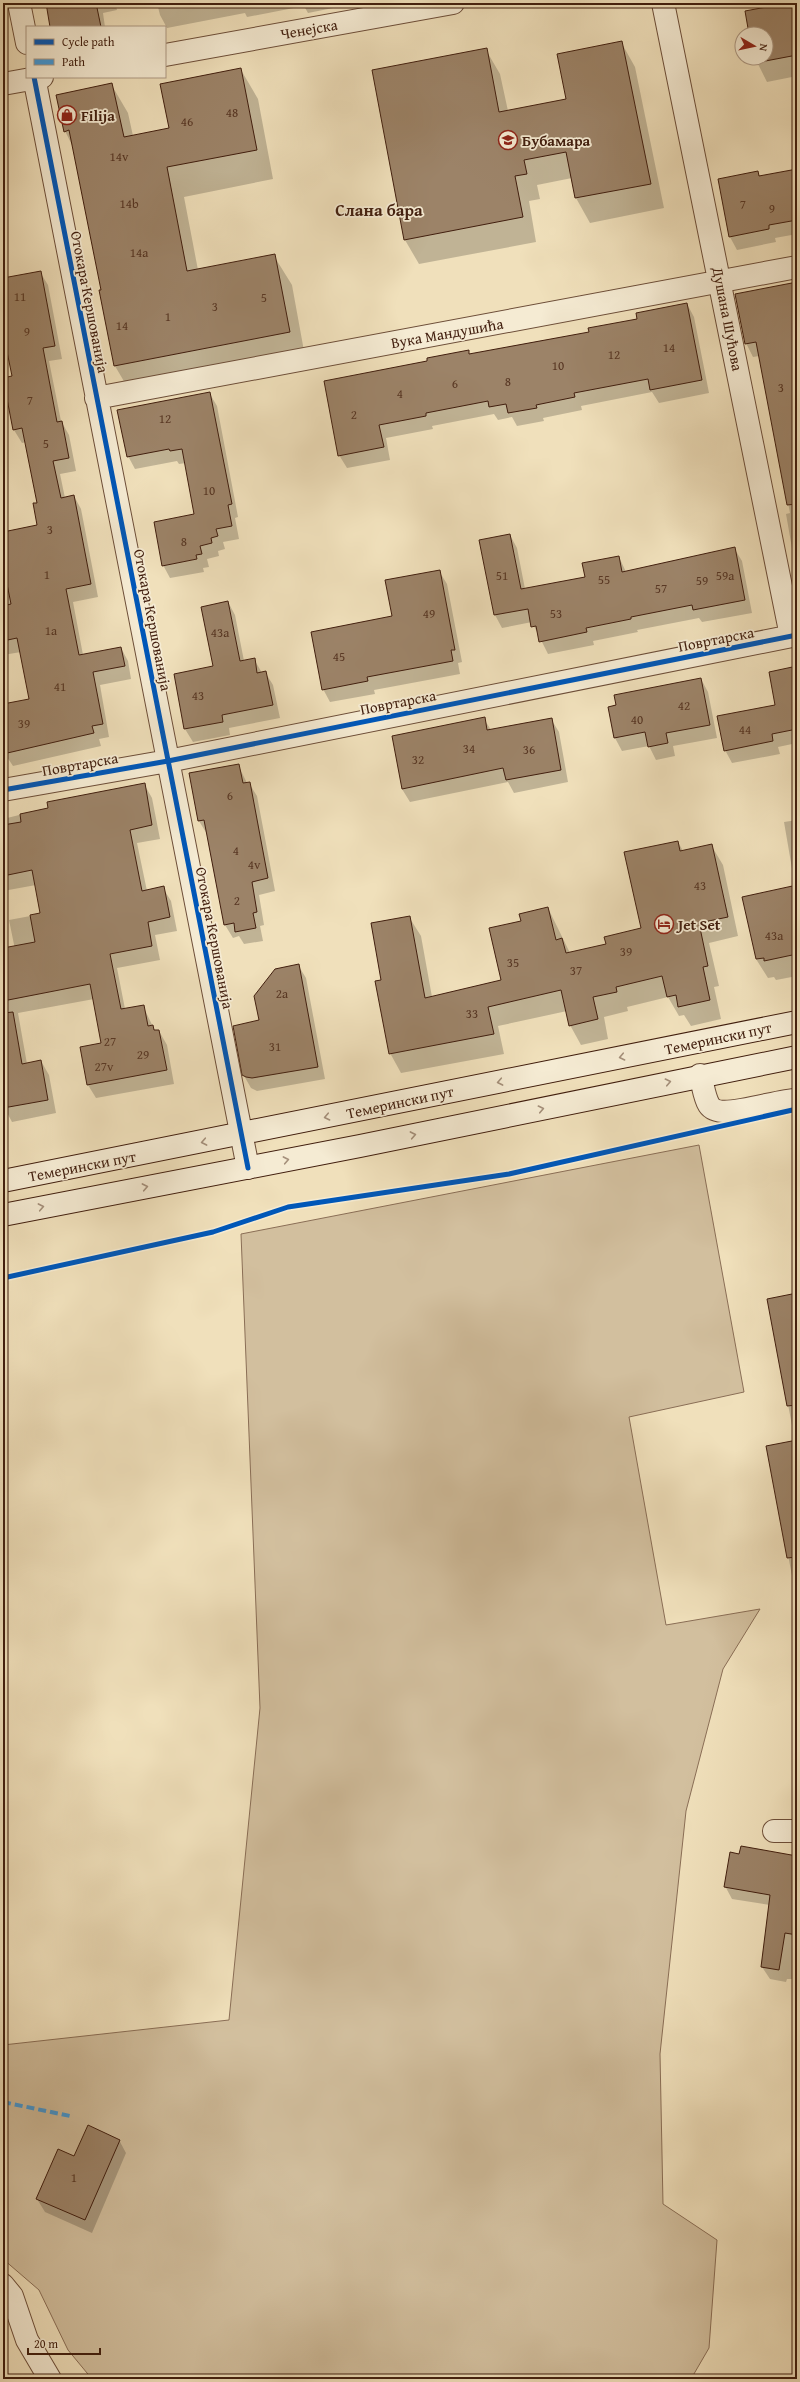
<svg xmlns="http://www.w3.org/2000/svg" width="800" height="2382" font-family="'Gentium Book Plus',serif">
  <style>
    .green { fill: #d2bf9e; stroke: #8a6e56 }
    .shadow { fill: #0003 }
    .building { fill: #9c8368; stroke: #411e0e }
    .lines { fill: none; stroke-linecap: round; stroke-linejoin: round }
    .street-casing { stroke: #6d4e39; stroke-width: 24 }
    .secondary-casing { stroke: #411e0e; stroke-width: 24 }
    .street { stroke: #f5ebd3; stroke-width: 22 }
    .secondary { stroke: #f5ebd3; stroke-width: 22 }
    .quiet { stroke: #3f9bde; stroke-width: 4; stroke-dasharray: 8 4; stroke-linecap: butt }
    .cycleway-casing { stroke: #f5ebd3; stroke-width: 8 }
    .cycleway { stroke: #0057b8; stroke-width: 5 }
    .oneway { stroke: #a48f7a }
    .labels { text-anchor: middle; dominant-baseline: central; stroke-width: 3.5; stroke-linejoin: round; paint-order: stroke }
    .number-label { font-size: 13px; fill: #583724 }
    .street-label { font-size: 15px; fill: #411e0e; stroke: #f5ebd3 }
    .poi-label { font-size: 15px; font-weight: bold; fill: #411e0e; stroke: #f5ebd3; text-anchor: start }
    .quarter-label { font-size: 17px; font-weight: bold; fill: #411e0e; stroke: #f5ebd3 }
  </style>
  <rect width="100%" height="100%" fill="#f0e0bb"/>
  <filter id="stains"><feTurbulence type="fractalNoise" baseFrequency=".005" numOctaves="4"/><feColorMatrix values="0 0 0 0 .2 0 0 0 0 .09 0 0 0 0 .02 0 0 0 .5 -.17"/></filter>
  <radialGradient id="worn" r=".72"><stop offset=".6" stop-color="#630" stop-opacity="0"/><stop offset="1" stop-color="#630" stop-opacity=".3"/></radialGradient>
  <path class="green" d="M699 1145 744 1392 629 1417 666 1625 760 1609 723 1669 686 1811 660 2054 663 2204 717 2240 709 2348 691 2379H92L68 2350 39 2290 3 2259V2045L229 2020 260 1708 241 1234Z"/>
  <path class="shadow" d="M47 3H115L117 10 103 13 105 27H51Z
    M157 3H358L308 13 304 6 247 17 245 13 167 28 160 15Z
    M793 3H797V76L767 82 755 58H766V34H750Z
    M621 42 635 67 664 208 590 223 576 198 572 178 537 185 540 199 529 201 536 242 419 264 405 240 486 50 500 74 508 111 567 99Z
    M241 70 258 99 273 179 184 197 198 270 274 256 292 285 306 362 132 395 115 366 102 290 73 147 65 131 111 84 128 113 133 136 170 129Z
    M797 170V234L775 238 776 242 737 250 730 237 758 172 760 177Z
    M3 254 6 269 3 270Z
    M40 272 48 285 62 359 49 361 61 421 69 435 76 471 60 474 65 498 74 496 81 509 98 597 73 602 83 655 121 648 128 661 131 679 100 685 109 737 99 739 101 746 13 766 7 757 3 758V705L30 700 21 652 3 655V558L8 557 38 526V503L26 442 22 443 14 430 13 377 3 327V279Z
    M797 282V560L793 554 786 514 790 513 759 356 753 357 746 343Z
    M687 304 694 317 709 393 659 403 652 392 581 406 582 410 543 418 544 421 517 426 512 417 498 420 494 414 432 426 433 429 386 438 390 460 347 468 339 455 428 362 468 351 470 355 590 333Z
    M210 394 217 406 238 517 235 518 239 539 223 542 225 549 218 551 219 556 207 559 209 567 203 568 204 572 170 578 163 565 195 515 186 463 179 464 177 461 135 469 128 456Z
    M510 535 517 548 525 589 586 577 619 557 626 572 734 548 742 561 752 613 702 622 699 618 637 630 638 632 593 641 594 645 548 654 532 622 502 628 495 615 480 540Z
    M439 571 447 584 462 662 458 663 460 674 374 690 375 694 330 702 323 689Z
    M228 602 235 615 244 661 254 659 262 673 265 672 273 685 280 718 229 728 230 735 193 742 185 729 214 667Z
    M797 667V743L778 747 780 754 732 763 725 750 776 705Z
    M701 679 708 692 717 738 673 746 675 756 656 760 649 746 622 751 615 738 609 707Z
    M484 719 491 730 551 719 559 732 568 782 514 793 508 782 410 802 402 789 393 737Z
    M238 765 247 783H249L257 796 275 891 259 895 264 925 260 926 263 941 244 944 239 936 233 938 225 925 207 834 199 821 190 774Z
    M144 784 152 798 160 839 137 843 147 891 163 888 171 901 177 931 155 935 160 960 117 968 125 1009 143 1006 155 1031H159L167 1045 174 1084 96 1098 88 1085 102 1044 94 999 18 1013 27 1064 41 1061 49 1075 56 1113 12 1122 3 1105V977L20 974 9 920 41 914 36 885 3 891V819Z
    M797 820V976L776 980 774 977 768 978 756 959 795 886 784 822Z
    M678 842 683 851 711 845 723 865 738 936 709 943 719 986 714 987 721 1019 691 1026 684 1015 679 1016 668 997 627 1007 628 1011 604 1017 608 1039 581 1045 570 1025 567 1011 498 1026 504 1054 401 1073 390 1053 382 981 409 917 421 936 432 997 502 981 522 922 548 908 570 953 607 944 642 929Z
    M298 965 306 978 325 1079 257 1091 251 1088 243 1074 260 1021Z
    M797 1294V1591L794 1586 767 1447 795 1441 768 1300Z
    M740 1855 797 1857V1979H787L786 1982 770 1979 762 1967 770 1905 732 1899 725 1886Z
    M119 2140 126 2153 92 2233 45 2212 37 2199 75 2157Z"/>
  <path class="building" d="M46 3H96L101 27H50Z
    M788 3H797V55L755 63 754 58H766V34H749L745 11Z
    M622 41 651 184 575 198 566 152 524 160 527 174 515 176 523 217 404 240 372 70 487 48 499 112 566 99 557 54Z
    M241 68 257 150 167 167 187 271 275 254 290 332 114 366 99 290H101L69 130 64 132 56 95 112 83 124 137 169 128 160 84Z
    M797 169V220L769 225V229L729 237 718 179 758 171 759 176Z
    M41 271 55 346 43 348 57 422 62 421 69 458 53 461 61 498 74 495 91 584 66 589 79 655 121 647 125 666 93 672 103 724 92 726 94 733 3 754V704L29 699 17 638 3 641V606L11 604 3 564V557L7 556 3 532 37 525 33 503H37L22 428 13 430 3 378 12 376 3 332V278Z
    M797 282V504L787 505 756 342 745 344 735 294Z
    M687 303 702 380 650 390 648 379 574 393 575 397 536 405 537 408 508 413 506 404 489 407 488 401 426 413V416L379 425 384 447 338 456 324 381 427 361V358L469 350V354L589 332 588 328 637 319 636 313Z
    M210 392 232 504 228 505 232 526 216 529 218 536 211 538 212 543 200 546 202 554 196 555 197 559 162 566 154 522 194 514 182 449 170 451 169 449 127 457 117 410Z
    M510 534 521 589 585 577 582 563 619 556 622 572 735 547 745 600 693 610 692 605 631 617V619L586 628 587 632 539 642 536 626 531 627 528 609 494 615 479 540Z
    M440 570 455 650H451L453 661 367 677 368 681 322 690 311 632 392 616 385 580Z
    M228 601 240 661 255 658 257 673 266 671 273 705 222 715 223 722 184 729 174 674 213 666 201 607Z
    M797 666V729L772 734 773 741 724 751 717 716 775 705 769 672Z
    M701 678 710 725 666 733 668 743 648 747 645 732 614 738 608 707 616 705 614 695Z
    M485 717 487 730 552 718 561 770 506 780 503 768 402 789 392 736Z
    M239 764 243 783 250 782 268 878 252 882 257 912 253 913 256 928 235 932 234 923 224 925 204 820 198 821 189 773Z
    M145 783 152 825 130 830 142 891 164 886 170 917 148 922 152 946 110 954 121 1009 144 1005 148 1026 153 1025 154 1030H159L167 1070 87 1085 80 1047 101 1043 90 984 3 1001V948L35 942 30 915 40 913 32 870 3 876V825L21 822 20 814 48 808 47 802Z
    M678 841 680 851 712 844 728 917 699 923 708 966 703 967 710 1000 678 1007 676 995 667 997 662 976 616 987 617 992 593 997 598 1019 569 1026 561 990 488 1007 494 1034 389 1054 375 981 381 980 371 923 410 916 425 998 501 980 489 928 521 921 519 914 548 907 556 940 562 938 566 953 606 944 604 937 641 928 624 852Z
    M797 885V954L764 961V958L756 959 742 897Z
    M299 964 318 1067 252 1078 246 1077 242 1075 233 1026 259 1020 254 996 275 969Z
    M13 1012 22 1064 41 1060 48 1100 3 1108V1013Z
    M797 1293V1405L787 1406 767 1299Z
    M797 1440V1557L787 1558 766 1446Z
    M741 1846 797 1856V1935L785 1933 779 1970 761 1967 770 1895 724 1887 730 1852 739 1854Z
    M88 2125 120 2140 85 2220 36 2199 58 2149 74 2156Z"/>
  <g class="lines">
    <g class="street-casing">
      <path id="street" d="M19 3 27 43
        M663 3 791 636
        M165 55 453 3
        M34 77 248 1168
        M3 84 42 77
        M96 398 797 267
        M3 790 168 761 797 635
        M700 1075C703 1084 704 1097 709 1105 720 1122 778 1099 797 1100
        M774 1831H797
        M3 2285 12 2296 27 2340 50 2379"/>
    </g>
    <g class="secondary-casing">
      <path id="secondary" d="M3 1181 797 1022
        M3 1215 360 1146 797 1057"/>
    </g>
    <use href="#street" class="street"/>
    <use href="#secondary" class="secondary"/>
    <path class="quiet" d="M3 2102 70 2116"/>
    <g class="cycleway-casing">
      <path id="cycleway" d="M34 77 248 1168
        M3 790 168 761 797 635
        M3 1278 213 1232 288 1207 509 1174 797 1109"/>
    </g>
    <use href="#cycleway" class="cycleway"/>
  </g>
  <defs><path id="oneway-chevron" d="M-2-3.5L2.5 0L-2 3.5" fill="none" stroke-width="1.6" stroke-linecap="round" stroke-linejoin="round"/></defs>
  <g class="oneway">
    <use href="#oneway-chevron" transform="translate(622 1057) rotate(168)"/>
    <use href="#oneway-chevron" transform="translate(500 1082) rotate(169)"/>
    <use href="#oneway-chevron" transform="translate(668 1082) rotate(-12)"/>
    <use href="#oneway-chevron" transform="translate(541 1109) rotate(-12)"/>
    <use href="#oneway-chevron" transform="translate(327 1117) rotate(168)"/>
    <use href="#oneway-chevron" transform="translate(413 1135) rotate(-11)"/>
    <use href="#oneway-chevron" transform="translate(204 1142) rotate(169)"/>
    <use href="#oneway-chevron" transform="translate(286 1160) rotate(-11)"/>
    <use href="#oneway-chevron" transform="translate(145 1187) rotate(-11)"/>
    <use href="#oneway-chevron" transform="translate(41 1207) rotate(-11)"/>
  </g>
  <defs>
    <g id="shop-ring" transform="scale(1)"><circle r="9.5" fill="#f5ebd3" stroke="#8f2418" stroke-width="1.5"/><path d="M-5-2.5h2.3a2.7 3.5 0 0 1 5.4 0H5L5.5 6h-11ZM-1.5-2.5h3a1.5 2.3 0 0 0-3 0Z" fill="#8f2418"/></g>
    <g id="school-ring" transform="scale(1)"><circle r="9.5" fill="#f5ebd3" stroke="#8f2418" stroke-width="1.5"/><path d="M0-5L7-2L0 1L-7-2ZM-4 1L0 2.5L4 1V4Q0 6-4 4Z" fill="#8f2418"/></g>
    <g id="hotel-ring" transform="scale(1)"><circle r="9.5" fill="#f5ebd3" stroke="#8f2418" stroke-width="1.5"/><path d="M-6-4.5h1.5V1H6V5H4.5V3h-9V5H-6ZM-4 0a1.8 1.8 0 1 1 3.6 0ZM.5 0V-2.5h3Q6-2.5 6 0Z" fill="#8f2418"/></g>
  </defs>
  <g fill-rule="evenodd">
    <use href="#shop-ring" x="67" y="115"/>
    <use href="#school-ring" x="508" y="140"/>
    <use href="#hotel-ring" x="664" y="924"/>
  </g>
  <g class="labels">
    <g class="number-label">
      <text x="232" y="112">48</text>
      <text x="187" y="121">46</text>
      <text x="119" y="156">14v</text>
      <text x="129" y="203">14b</text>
      <text x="743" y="204">7</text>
      <text x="772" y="208">9</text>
      <text x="139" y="252">14a</text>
      <text x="20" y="296">11</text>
      <text x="264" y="297">5</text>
      <text x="215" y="306">3</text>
      <text x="168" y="316">1</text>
      <text x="122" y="325">14</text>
      <text x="27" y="331">9</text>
      <text x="669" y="347">14</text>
      <text x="614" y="354">12</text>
      <text x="558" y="365">10</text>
      <text x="508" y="381">8</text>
      <text x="455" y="383">6</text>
      <text x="781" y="387">3</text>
      <text x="400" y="393">4</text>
      <text x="30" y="400">7</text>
      <text x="354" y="414">2</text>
      <text x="165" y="418">12</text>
      <text x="46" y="443">5</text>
      <text x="209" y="490">10</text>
      <text x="50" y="529">3</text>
      <text x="184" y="541">8</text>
      <text x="47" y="574">1</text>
      <text x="502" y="575">51</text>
      <text x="725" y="575">59a</text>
      <text x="604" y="579">55</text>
      <text x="702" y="580">59</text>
      <text x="661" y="588">57</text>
      <text x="429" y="613">49</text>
      <text x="556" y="613">53</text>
      <text x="51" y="630">1a</text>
      <text x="220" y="632">43a</text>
      <text x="339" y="656">45</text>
      <text x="60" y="686">41</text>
      <text x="198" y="695">43</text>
      <text x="684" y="705">42</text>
      <text x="637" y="719">40</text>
      <text x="24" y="723">39</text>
      <text x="745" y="729">44</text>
      <text x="469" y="748">34</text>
      <text x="529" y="749">36</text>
      <text x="418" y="759">32</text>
      <text x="230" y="795">6</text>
      <text x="236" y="850">4</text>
      <text x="254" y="864">4v</text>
      <text x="700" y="885">43</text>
      <text x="237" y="900">2</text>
      <text x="774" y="935">43a</text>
      <text x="626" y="951">39</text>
      <text x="513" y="962">35</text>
      <text x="576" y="970">37</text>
      <text x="282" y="993">2a</text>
      <text x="472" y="1013">33</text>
      <text x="110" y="1041">27</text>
      <text x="275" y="1046">31</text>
      <text x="143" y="1054">29</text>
      <text x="104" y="1066">27v</text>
      <text x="74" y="2177">1</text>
    </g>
    <g class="street-label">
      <text transform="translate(309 29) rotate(-10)">Ченејска</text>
      <text transform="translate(90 302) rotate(79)">Отокара Кершованија</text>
      <text transform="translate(728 319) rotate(79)">Душана Шућова</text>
      <text transform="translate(447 333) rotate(-10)">Вука Мандушића</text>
      <text transform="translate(153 620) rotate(79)">Отокара Кершованија</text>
      <text transform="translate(716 639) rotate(-11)">Повртарска</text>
      <text transform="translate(398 702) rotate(-11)">Повртарска</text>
      <text transform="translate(80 764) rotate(-10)">Повртарска</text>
      <text transform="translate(215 938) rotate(79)">Отокара Кершованија</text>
      <text transform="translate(718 1038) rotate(-12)">Темерински пут</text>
      <text transform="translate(400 1102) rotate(-12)">Темерински пут</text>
      <text transform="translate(82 1166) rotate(-11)">Темерински пут</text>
    </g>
    <g class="poi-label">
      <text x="81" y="115">Filija</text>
      <text x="522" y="140">Бубамара</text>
      <text x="678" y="924">Jet Set</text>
    </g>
    <g class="quarter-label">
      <text x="379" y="209">Слана бара</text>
    </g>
  </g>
  <rect width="800" height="2382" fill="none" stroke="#f0e0bb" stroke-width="16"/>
  <rect x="4" y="4" width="792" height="2374" fill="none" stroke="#411e0e" stroke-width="2"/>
  <rect x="8" y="8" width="784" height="2366" fill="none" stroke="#411e0e"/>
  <rect x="26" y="26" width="140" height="52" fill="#f5ebd3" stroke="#ad9984"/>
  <rect x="34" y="39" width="20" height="6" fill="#0057b8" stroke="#ad9984"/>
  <text x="62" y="46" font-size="12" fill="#411e0e">Cycle path</text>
  <rect x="34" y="59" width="20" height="6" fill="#3f9bde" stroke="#ad9984"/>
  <text x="62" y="66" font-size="12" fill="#411e0e">Path</text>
  <g transform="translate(754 46) rotate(99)"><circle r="19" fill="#f5ebd3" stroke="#ad9984"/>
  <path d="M0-3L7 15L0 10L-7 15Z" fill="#8f2418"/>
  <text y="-6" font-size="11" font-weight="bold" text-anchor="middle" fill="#411e0e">N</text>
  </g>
  <path d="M28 2348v6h72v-6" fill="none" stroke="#411e0e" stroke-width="2"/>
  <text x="34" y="2348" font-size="12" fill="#411e0e" stroke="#f5ebd3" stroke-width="3" paint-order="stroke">20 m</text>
  <rect width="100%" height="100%" filter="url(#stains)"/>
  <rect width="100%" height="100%" fill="url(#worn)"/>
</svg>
